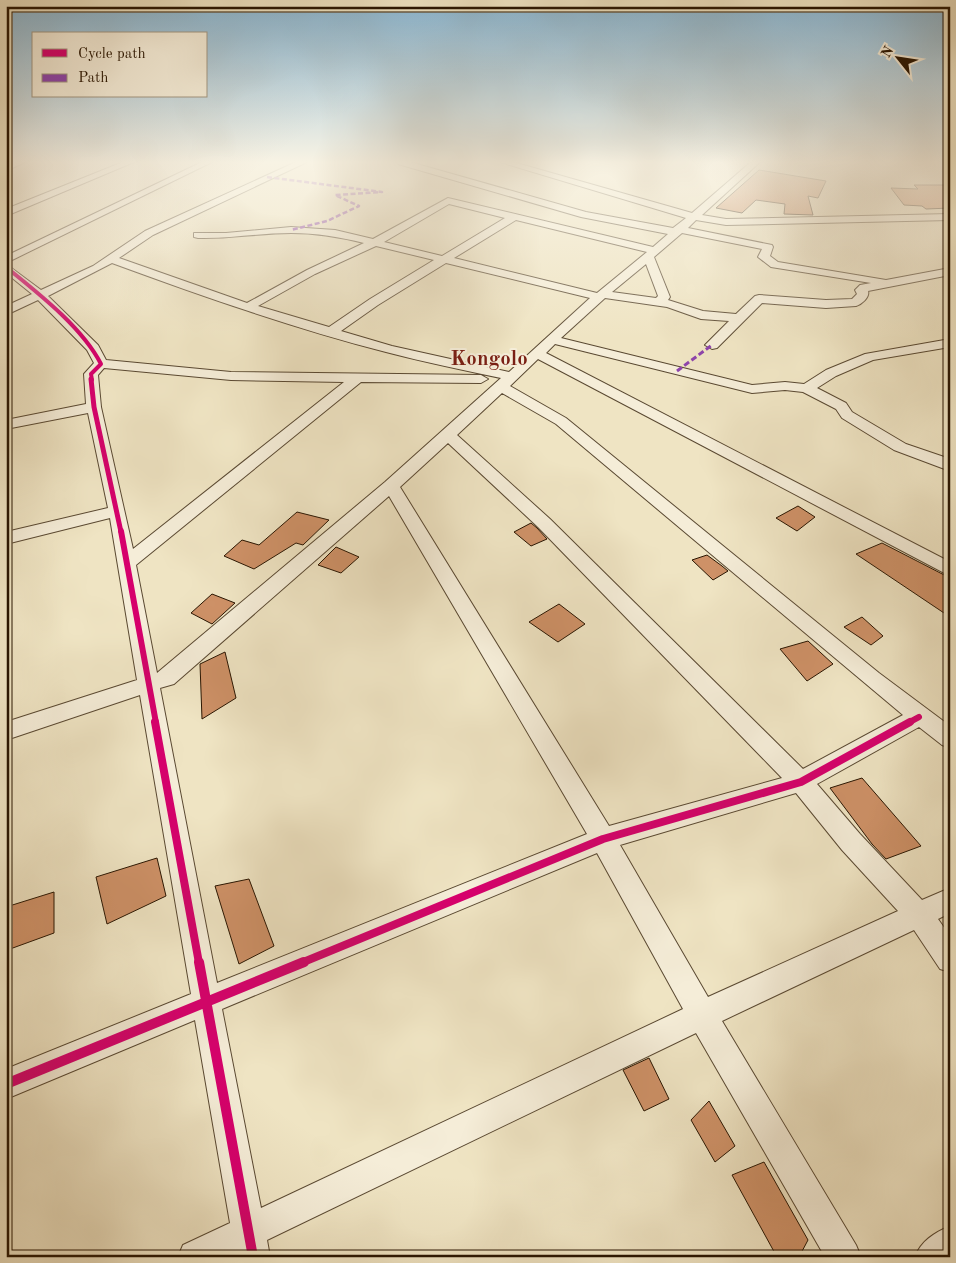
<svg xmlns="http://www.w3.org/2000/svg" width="956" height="1263" font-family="'Old Standard TT',serif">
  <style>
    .building { fill: #ce9167; stroke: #291501 }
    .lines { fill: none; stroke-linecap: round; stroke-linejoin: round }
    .minor-casing { stroke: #5a4932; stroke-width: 2 }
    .minor { fill: #f5edd8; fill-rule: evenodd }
    .quiet-far1 { stroke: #8e44ad; stroke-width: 2.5; stroke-dasharray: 5 2.5; stroke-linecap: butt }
    .quiet { stroke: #8e44ad; stroke-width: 3; stroke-dasharray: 6 3; stroke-linecap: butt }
    .cycleway-far4-casing { stroke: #f5edd8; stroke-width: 5.5 }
    .cycleway-far3-casing { stroke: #f5edd8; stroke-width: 8 }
    .cycleway-far2-casing { stroke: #f5edd8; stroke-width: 9 }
    .cycleway-far1-casing { stroke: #f5edd8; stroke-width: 11 }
    .cycleway-casing { stroke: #f5edd8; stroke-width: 13 }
    .cycleway-far4 { stroke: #d6006c; stroke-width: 4 }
    .cycleway-far3 { stroke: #d6006c; stroke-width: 5 }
    .cycleway-far2 { stroke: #d6006c; stroke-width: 6 }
    .cycleway-far1 { stroke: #d6006c; stroke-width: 8 }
    .cycleway { stroke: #d6006c; stroke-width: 10 }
    .labels { text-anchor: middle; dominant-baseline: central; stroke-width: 4; stroke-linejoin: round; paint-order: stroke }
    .far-town-label { font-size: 21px; font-weight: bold; fill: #7a1f14; stroke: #f5edd8 }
  </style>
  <rect width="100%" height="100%" fill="#efe4c3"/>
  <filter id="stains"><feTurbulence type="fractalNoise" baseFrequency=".004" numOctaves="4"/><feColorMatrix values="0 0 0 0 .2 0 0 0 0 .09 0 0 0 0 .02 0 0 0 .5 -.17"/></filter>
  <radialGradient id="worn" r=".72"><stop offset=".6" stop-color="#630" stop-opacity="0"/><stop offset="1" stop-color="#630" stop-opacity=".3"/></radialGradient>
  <path class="building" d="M759 170 826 181 818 198 808 196 813 215 784 214 785 204 756 200 742 213 716 208Z
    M914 185H950V208L926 209 922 206 904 205 891 188 918 189Z
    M798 506 815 517 797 531 776 518Z
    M297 512 329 520 303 545 296 543 254 569 224 556 242 540 259 545Z
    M531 523 537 528 547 539 531 546 514 532Z
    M882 543 950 578V617L856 554Z
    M336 547 359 557 341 573 318 565Z
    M707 555 722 566 728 571 713 580 692 560Z
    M212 594 235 603 212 624 191 613Z
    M559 604 585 624 558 642 529 622Z
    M862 617 883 636 871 645 844 627Z
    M808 641 833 664 807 681 780 649Z
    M225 652 236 698 202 719 200 664Z
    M862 778 921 846 886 859 872 844 830 788Z
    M157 858 166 896 107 924 96 877Z
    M249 879 274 946 239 964 215 886Z
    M54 892V933L10 949 6 907Z
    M649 1058 669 1099 644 1111 623 1070Z
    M709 1101 735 1146 715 1162 691 1120Z
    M764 1162 808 1240 799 1257H777L732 1175Z"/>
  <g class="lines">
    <g class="minor-casing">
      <path id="minor" d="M14 162H25L6 171V165Z
        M123 162H134L6 216V209Z
        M202 162H212L6 263V256Z
        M296 162H307L153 235 119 258 247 303 307 270 364 243C340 237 316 233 291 233 260 233 229 239 198 238L194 237V233H226L291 227 335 230 373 239 448 198 653 247 668 234 581 217 398 164 397 162H410L586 212 673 228 686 218 500 162H513L692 213 751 162H760L702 215 726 219 950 214V220L726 225 696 220 688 228 772 245 773 247 770 256 778 262 886 280 950 268V275L868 291C870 297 862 304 856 306L826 308 762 303 717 348 712 349 705 345 729 321 701 319 667 307 605 298 561 338 752 385 785 382 804 384 826 370 865 354 950 339V347L873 360 836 376 817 388 846 403 852 412 906 444 950 459V471L894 450 842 418 836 409 803 392 785 390 752 393 555 344 546 353 950 562V576L538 359 510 386 566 418 879 673 950 726V748L942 745 919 727 817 784 860 834 922 900 950 888V913L938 919 950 936V972L940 969 914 930 722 1021 856 1245 861 1257H825L696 1033 267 1240 270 1257H178L183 1245 230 1223 195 1020 6 1099V1069L191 994 140 695 6 740V722L137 680 110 518 6 544V532L108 508 88 413 6 429V420L86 404 84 374 94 363 87 350 38 300 6 315V306L32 294 6 273V264L41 290 93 266 145 231ZM449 204 505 218 442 256 384 242ZM516 220 647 252 597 293 454 258ZM682 233 762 249 758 257 771 267 871 283 860 285 855 290 857 294 852 299 826 300 759 295 755 296 736 314 703 311 668 300 670 297 654 257ZM376 246 434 260 370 299 329 327 258 306 315 274ZM112 263C202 296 293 328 386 352 424 362 463 370 501 378L385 482 157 673 136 565 361 382 481 383 488 379 481 375 231 372 106 360 98 345 48 296ZM446 263 590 298 509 372 392 346 341 331 378 305ZM646 264 658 296 656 298 612 292ZM104 368 231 380 344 382 133 549 101 407 98 375ZM502 393 556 424 903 715 803 769 550 519 457 435ZM448 443 538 527 782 778 609 826 400 487ZM389 496 587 834 217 983 160 688 174 684ZM796 793 842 850 898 911 708 997 620 845ZM597 853 683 1009 261 1208 222 1009Z
        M950 1226V1257H915C921 1241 934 1233 950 1226Z"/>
    </g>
    <use href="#minor" class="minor"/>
    <path class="quiet-far1" d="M267 177 382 192 335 195 359 206 327 221 291 230"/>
    <path class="quiet" d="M677 371 712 345"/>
    <g class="cycleway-far4-casing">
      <path id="cycleway-far4" d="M6 267C38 293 82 327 101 364L91 374 92 380"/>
    </g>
    <g class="cycleway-far3-casing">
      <path id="cycleway-far3" d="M91 379 94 407 121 532"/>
    </g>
    <g class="cycleway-far2-casing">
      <path id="cycleway-far2" d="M121 531 156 723
        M908 723 919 717"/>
    </g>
    <g class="cycleway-far1-casing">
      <path id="cycleway-far1" d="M155 722 199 963
        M301 963 603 839 801 782 910 722"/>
    </g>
    <g class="cycleway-casing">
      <path id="cycleway" d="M199 962 253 1257
        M6 1084 304 962"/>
    </g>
    <use href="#cycleway-far4" class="cycleway-far4"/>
    <use href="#cycleway-far3" class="cycleway-far3"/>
    <use href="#cycleway-far2" class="cycleway-far2"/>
    <use href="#cycleway-far1" class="cycleway-far1"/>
    <use href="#cycleway" class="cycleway"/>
  </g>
  <linearGradient id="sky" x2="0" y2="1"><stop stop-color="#89b8d6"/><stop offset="0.48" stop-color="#f8f3e4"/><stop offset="1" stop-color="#f8f3e4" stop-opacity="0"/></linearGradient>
  <rect width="956" height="338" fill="url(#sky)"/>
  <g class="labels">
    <g class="far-town-label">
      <text x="489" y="359">Kongolo</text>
    </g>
  </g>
  <rect width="956" height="1263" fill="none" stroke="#efe4c3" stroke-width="25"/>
  <rect x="8" y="8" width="941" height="1248" fill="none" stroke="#291501" stroke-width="2.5"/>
  <rect x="12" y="12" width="931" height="1238" fill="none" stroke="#291501"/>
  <rect x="32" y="32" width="175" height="65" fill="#f5edd8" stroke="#a39782"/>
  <rect x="42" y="49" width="25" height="8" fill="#d6006c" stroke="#a39782"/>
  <text x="78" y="58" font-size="15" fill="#291501">Cycle path</text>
  <rect x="42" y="74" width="25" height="8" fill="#8e44ad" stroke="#a39782"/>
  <text x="78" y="82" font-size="15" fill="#291501">Path</text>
  <g transform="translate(898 58) rotate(300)" stroke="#f5edd8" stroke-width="4" paint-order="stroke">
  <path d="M0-4L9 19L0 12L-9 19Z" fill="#291501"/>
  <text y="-8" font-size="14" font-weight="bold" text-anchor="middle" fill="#291501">N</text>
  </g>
  <rect width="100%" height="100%" filter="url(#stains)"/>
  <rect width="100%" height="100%" fill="url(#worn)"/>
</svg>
